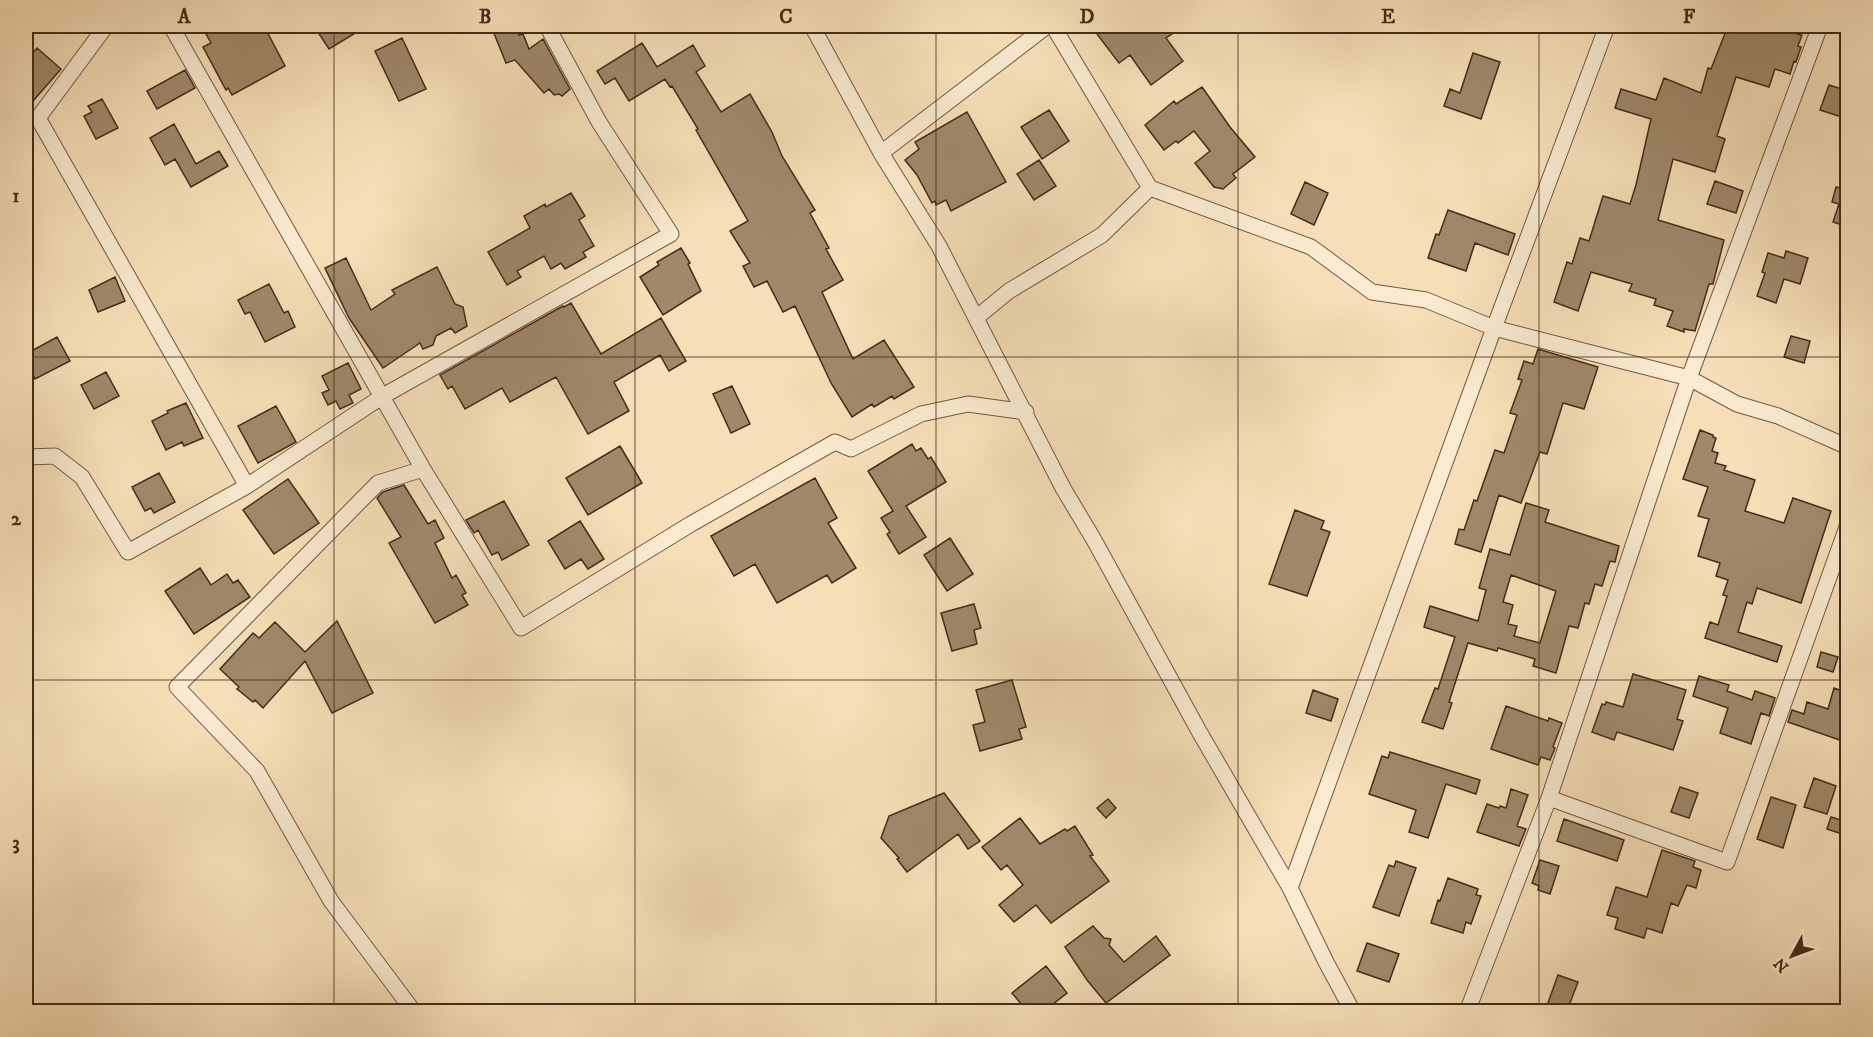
<svg xmlns="http://www.w3.org/2000/svg" width="1873" height="1037" font-family="'IM FELL DW Pica',serif">
  <style>
    .building { fill: #a0896b; stroke: #432c17; stroke-width: 1.5; fill-rule: evenodd }
    .lines { fill: none; stroke-linecap: round; stroke-linejoin: round }
    .street-casing { stroke: #70593f; stroke-width: 17 }
    .street { stroke: #f9ead1; stroke-width: 15 }
    .grid { fill: none; stroke: #432c17; stroke-width: 1.5; stroke-opacity: 0.55 }
    .neatline { fill: none; stroke: #432c17; stroke-width: 2 }
    .grid-label { font-size: 20px; text-anchor: middle; font-weight: bold; fill: #432c17 }
  </style>
  <rect width="100%" height="100%" fill="#f6dfb8"/>
  <filter id="stains"><feTurbulence type="fractalNoise" baseFrequency=".00333" numOctaves="4"/><feColorMatrix values="0 0 0 0 .2 0 0 0 0 .09 0 0 0 0 .02 0 0 0 .5 -.17"/></filter>
  <radialGradient id="worn" r=".72"><stop offset=".6" stop-color="#630" stop-opacity="0"/><stop offset="1" stop-color="#630" stop-opacity=".3"/></radialGradient>
  <path class="building" d="M217 26H264L285 66 232 95 228 88 226 90 203 47 211 43 205 32Z
    M314 26H367L329 49Z
    M508 26H515L519 35 523 34 529 49 543 39 570 89 562 96 559 94 554 95 549 89 544 93 515 60 506 63 493 31Z
    M1091 26H1184L1166 38 1183 61 1151 85 1130 55 1119 63Z
    M1728 26H1800L1797 34 1802 35 1798 46 1801 47 1796 62 1794 61 1790 74 1775 69 1769 87 1736 77 1717 136 1725 139 1715 172 1673 159 1658 220 1724 240 1713 284H1709L1695 331 1684 329V332L1667 326 1673 311 1654 305 1656 299 1629 291 1632 284 1591 272 1578 311 1554 302 1567 262 1572 264 1580 238 1589 241 1603 196 1630 204 1636 185 1651 119 1615 108 1621 89 1656 100 1664 78 1701 93 1708 68 1711 69Z
    M402 38 426 89 399 101 375 51Z
    M642 43 657 67 693 45 705 66 696 72 721 112 750 94 772 132 782 156 815 210 810 213 829 248 826 249 843 280 822 292 853 359 884 340 914 387 894 399 892 396 874 407 872 404 852 417 831 383 795 306 783 312 767 281 754 287 743 266 750 263 730 231 748 221 696 130 698 129 672 86 670 87 665 79 629 101 615 78 605 84 597 71Z
    M37 48 61 69 26 109V61Z
    M1473 53 1500 62 1481 119 1444 106 1450 89 1460 93Z
    M185 70 195 88 157 109 147 91Z
    M1829 85 1848 91V119L1820 110Z
    M1202 87 1230 127 1255 157 1233 174 1236 178 1223 189 1214 187 1195 163 1210 151 1194 131 1178 143 1176 141 1164 150 1145 125 1174 101 1176 104Z
    M102 99 118 128 96 139 84 116 92 112 88 106Z
    M1049 110 1069 141 1042 159 1021 127Z
    M967 112 1006 182 951 211 946 200 936 205 935 201 932 203 917 175 905 160 919 149 915 142Z
    M174 124 196 164 219 151 228 166 191 187 175 159 165 165 150 138Z
    M1039 160 1056 186 1034 200 1017 174Z
    M1715 181 1743 191 1736 213 1707 204Z
    M1305 182 1328 193 1314 225 1291 214Z
    M1844 186H1848V227L1833 222 1839 204 1832 202 1836 187 1843 189Z
    M571 193 585 216 579 220 594 246 583 252 586 257 565 269 561 263 551 269 544 256 517 271 521 277 507 285 488 252 530 228 524 216 545 204 546 207Z
    M1448 210 1515 234 1508 255 1475 243 1466 271 1428 258 1436 234 1439 235Z
    M681 248 690 263 688 264 701 291 663 315 640 277 659 265 657 262Z
    M1786 251 1808 258 1800 284 1784 279 1776 303 1757 296 1765 273 1762 272 1768 253 1784 258Z
    M346 258 371 310 395 294 392 290 437 267 455 304 463 307 467 326 455 333 451 328 436 336 433 345 423 349 420 343 383 368 349 318 325 268Z
    M115 277 125 301 98 312 89 290Z
    M269 284 284 313 288 311 295 327 265 342 250 312 245 314 238 300Z
    M571 303 601 354 661 318 686 361 669 371 660 355 614 382 629 411 588 434 556 377 510 402 502 388 465 409 452 386 448 389 440 375 563 306 564 307Z
    M1791 336 1810 341 1804 363 1784 357Z
    M57 337 70 361 35 379 26 359V354Z
    M1538 349 1598 367 1584 409 1563 403 1547 454 1540 452 1521 503 1499 495 1481 552 1455 544 1459 529 1464 530 1474 500 1477 501 1495 450 1504 453 1517 415 1510 413 1522 380 1518 379 1524 361 1533 364Z
    M348 363 361 389 349 395 353 403 340 409 336 401 328 405 322 393 329 390 322 376Z
    M106 372 119 396 94 409 81 385Z
    M732 386 750 424 731 433 713 394Z
    M186 403 203 438 184 446 182 442 166 450 152 421 168 413 167 411Z
    M276 406 296 442 258 463 238 426Z
    M1700 430 1713 435V437L1716 438 1712 451 1718 453 1715 463 1726 466 1724 470 1755 480 1745 511 1784 523 1793 498 1831 511 1801 603 1757 588 1752 604 1747 602 1738 632 1782 646 1777 662 1705 638 1710 622 1718 625 1727 596 1723 595 1728 580 1716 576 1720 563 1698 556 1709 519 1698 516 1708 487 1683 479Z
    M912 444 916 451 921 448 928 459 931 457 946 482 906 506 926 537 899 554 887 534 890 532 881 518 893 511 868 471Z
    M620 446 642 483 588 515 566 478Z
    M159 473 175 502 154 513 151 508 145 511 132 487Z
    M815 478 837 518 828 523 856 568 832 583 827 575 777 603 755 564 734 576 711 536Z
    M288 479 319 523 274 554 243 510Z
    M404 485 428 524 435 520 444 538 435 543 452 578 456 575 466 593 462 595 468 605 435 623 389 543 401 537 377 498 383 492Z
    M504 501 529 545 502 560 498 552 492 555 478 530 474 533 466 520Z
    M1526 503 1549 510 1545 522 1619 546 1615 562 1610 561 1602 586 1595 584 1589 604 1585 603 1578 628 1569 626 1556 673 1533 666 1535 659 1498 648 1497 651 1468 643 1449 702 1452 703 1443 729 1422 722 1435 688 1438 689 1455 637 1424 627 1430 606 1478 621 1486 590 1479 588 1490 549 1510 555ZM1511 575 1556 591 1540 643 1514 636 1517 626 1508 624 1513 605 1503 602Z
    M1295 510 1324 521 1321 529 1330 532 1307 596 1269 584Z
    M580 521 604 559 588 569 581 559 565 569 548 541Z
    M950 538 973 574 947 591 924 555Z
    M200 568 211 585 227 574 233 583 238 580 250 597 194 634 165 591Z
    M974 604 981 628 974 630 977 644 952 651 941 613Z
    M337 621 373 693 332 713 305 661 263 708 255 700 253 702 237 689 239 687 220 669 253 633 259 638 275 622 305 652Z
    M1821 652 1838 657 1833 672 1817 667Z
    M1633 674 1686 690 1677 719 1683 721 1673 750 1617 732 1614 740 1592 732 1602 704 1605 705 1606 702 1623 707Z
    M1699 676 1729 685 1727 691 1752 700 1755 691 1775 698 1769 716 1761 713 1751 744 1720 733 1728 708 1693 696Z
    M1012 680 1026 727 1019 729 1022 739 980 751 973 725 985 722 976 690Z
    M1834 688 1848 693V743L1788 722 1792 710 1804 714 1807 702 1828 709Z
    M1313 690 1338 699 1331 721 1306 713Z
    M1506 706 1548 721 1549 718 1562 723 1553 747 1555 748 1550 760 1541 757 1538 765 1491 749Z
    M1390 752 1480 780 1476 794 1446 784 1428 838 1409 832 1416 810 1369 794 1382 756 1388 758Z
    M1814 778 1836 786 1827 814 1804 807Z
    M1680 787 1698 793 1689 818 1671 812Z
    M1511 789 1528 795 1517 826 1526 829 1519 846 1477 832 1487 804 1499 808 1500 806 1506 808Z
    M944 793 980 841 968 849 958 834 907 872 897 859 899 858 881 838 889 816Z
    M1771 797 1796 805 1783 848 1757 839Z
    M1108 799 1116 808 1106 818 1097 808Z
    M1831 817 1848 822V836L1827 829Z
    M1020 818 1040 844 1065 829 1067 831 1075 826 1093 855 1090 856 1109 881 1051 923 1036 905 1014 922 999 905 1023 885 1007 865 1001 870 982 847Z
    M1564 819 1624 840 1617 861 1557 841Z
    M1662 850 1695 861 1693 867 1701 870 1696 888 1687 885 1678 906 1671 903 1662 933 1647 928 1644 938 1615 929 1618 918 1607 915 1616 887 1647 897Z
    M1540 860 1559 866 1550 894 1538 890 1539 886 1532 883Z
    M1396 861 1416 868 1399 916 1373 907 1389 865 1394 867Z
    M1448 878 1478 889 1476 895 1481 896 1471 924 1466 922 1463 933 1431 923 1438 900 1440 901Z
    M1093 926 1104 938 1111 939 1109 945 1124 962 1156 936 1170 955 1106 1003 1087 980 1065 947Z
    M1367 943 1399 954 1389 982 1357 971Z
    M1046 966 1067 993 1044 1011H1027L1012 993Z
    M1558 975 1578 982 1567 1011H1545Z"/>
  <g class="lines">
    <g class="street-casing">
      <path id="street" d="M106 26 38 118 247 486
        M171 26 423 469
        M812 26 881 153 939 246 1063 488 1094 540 1200 733 1290 888 1326 962 1353 1012
        M1053 26 1150 188
        M881 153 1047 26
        M976 318 1009 291 1102 235 1150 188 1311 247 1372 292 1426 300 1494 328 1689 378 1737 404 1778 416 1848 447
        M26 457 55 456 82 477 128 552 247 486 383 396 671 234 599 122 547 26
        M1549 798 1727 862 1848 524
        M1290 888 1494 328 1607 26
        M414 1012 331 901 257 771 177 687 378 483 423 469 521 628 691 524 835 442 851 449 921 414 968 404 1026 412
        M1467 1012 1549 798 1689 378 1820 26"/>
    </g>
    <use href="#street" class="street"/>
  </g>
  <path class="grid" d="M334 26V1012M635 26V1012M936 26V1012M1238 26V1012M1539 26V1012M26 357H1848M26 680H1848"/>
  <rect width="1873" height="1037" fill="none" stroke="#f6dfb8" stroke-width="66"/>
  <g transform="translate(1792 956) rotate(229)" stroke="#f9ead1" stroke-width="4.5" paint-order="stroke">
  <path d="M0-4.5L10 22L0 15L-10 22Z" fill="#432c17"/>
  <text y="-9" font-size="16" font-weight="bold" text-anchor="middle" fill="#432c17">N</text>
  </g>
  <rect x="33" y="33" width="1807" height="971" class="neatline"/>
  <g class="grid-label">
    <text x="184" y="23">A</text>
    <text x="485" y="23">B</text>
    <text x="786" y="23">C</text>
    <text x="1087" y="23">D</text>
    <text x="1388" y="23">E</text>
    <text x="1689" y="23">F</text>
    <text x="16" y="202">1</text>
    <text x="16" y="525">2</text>
    <text x="16" y="849">3</text>
  </g>
  <rect width="100%" height="100%" filter="url(#stains)"/>
  <rect width="100%" height="100%" fill="url(#worn)"/>
</svg>
